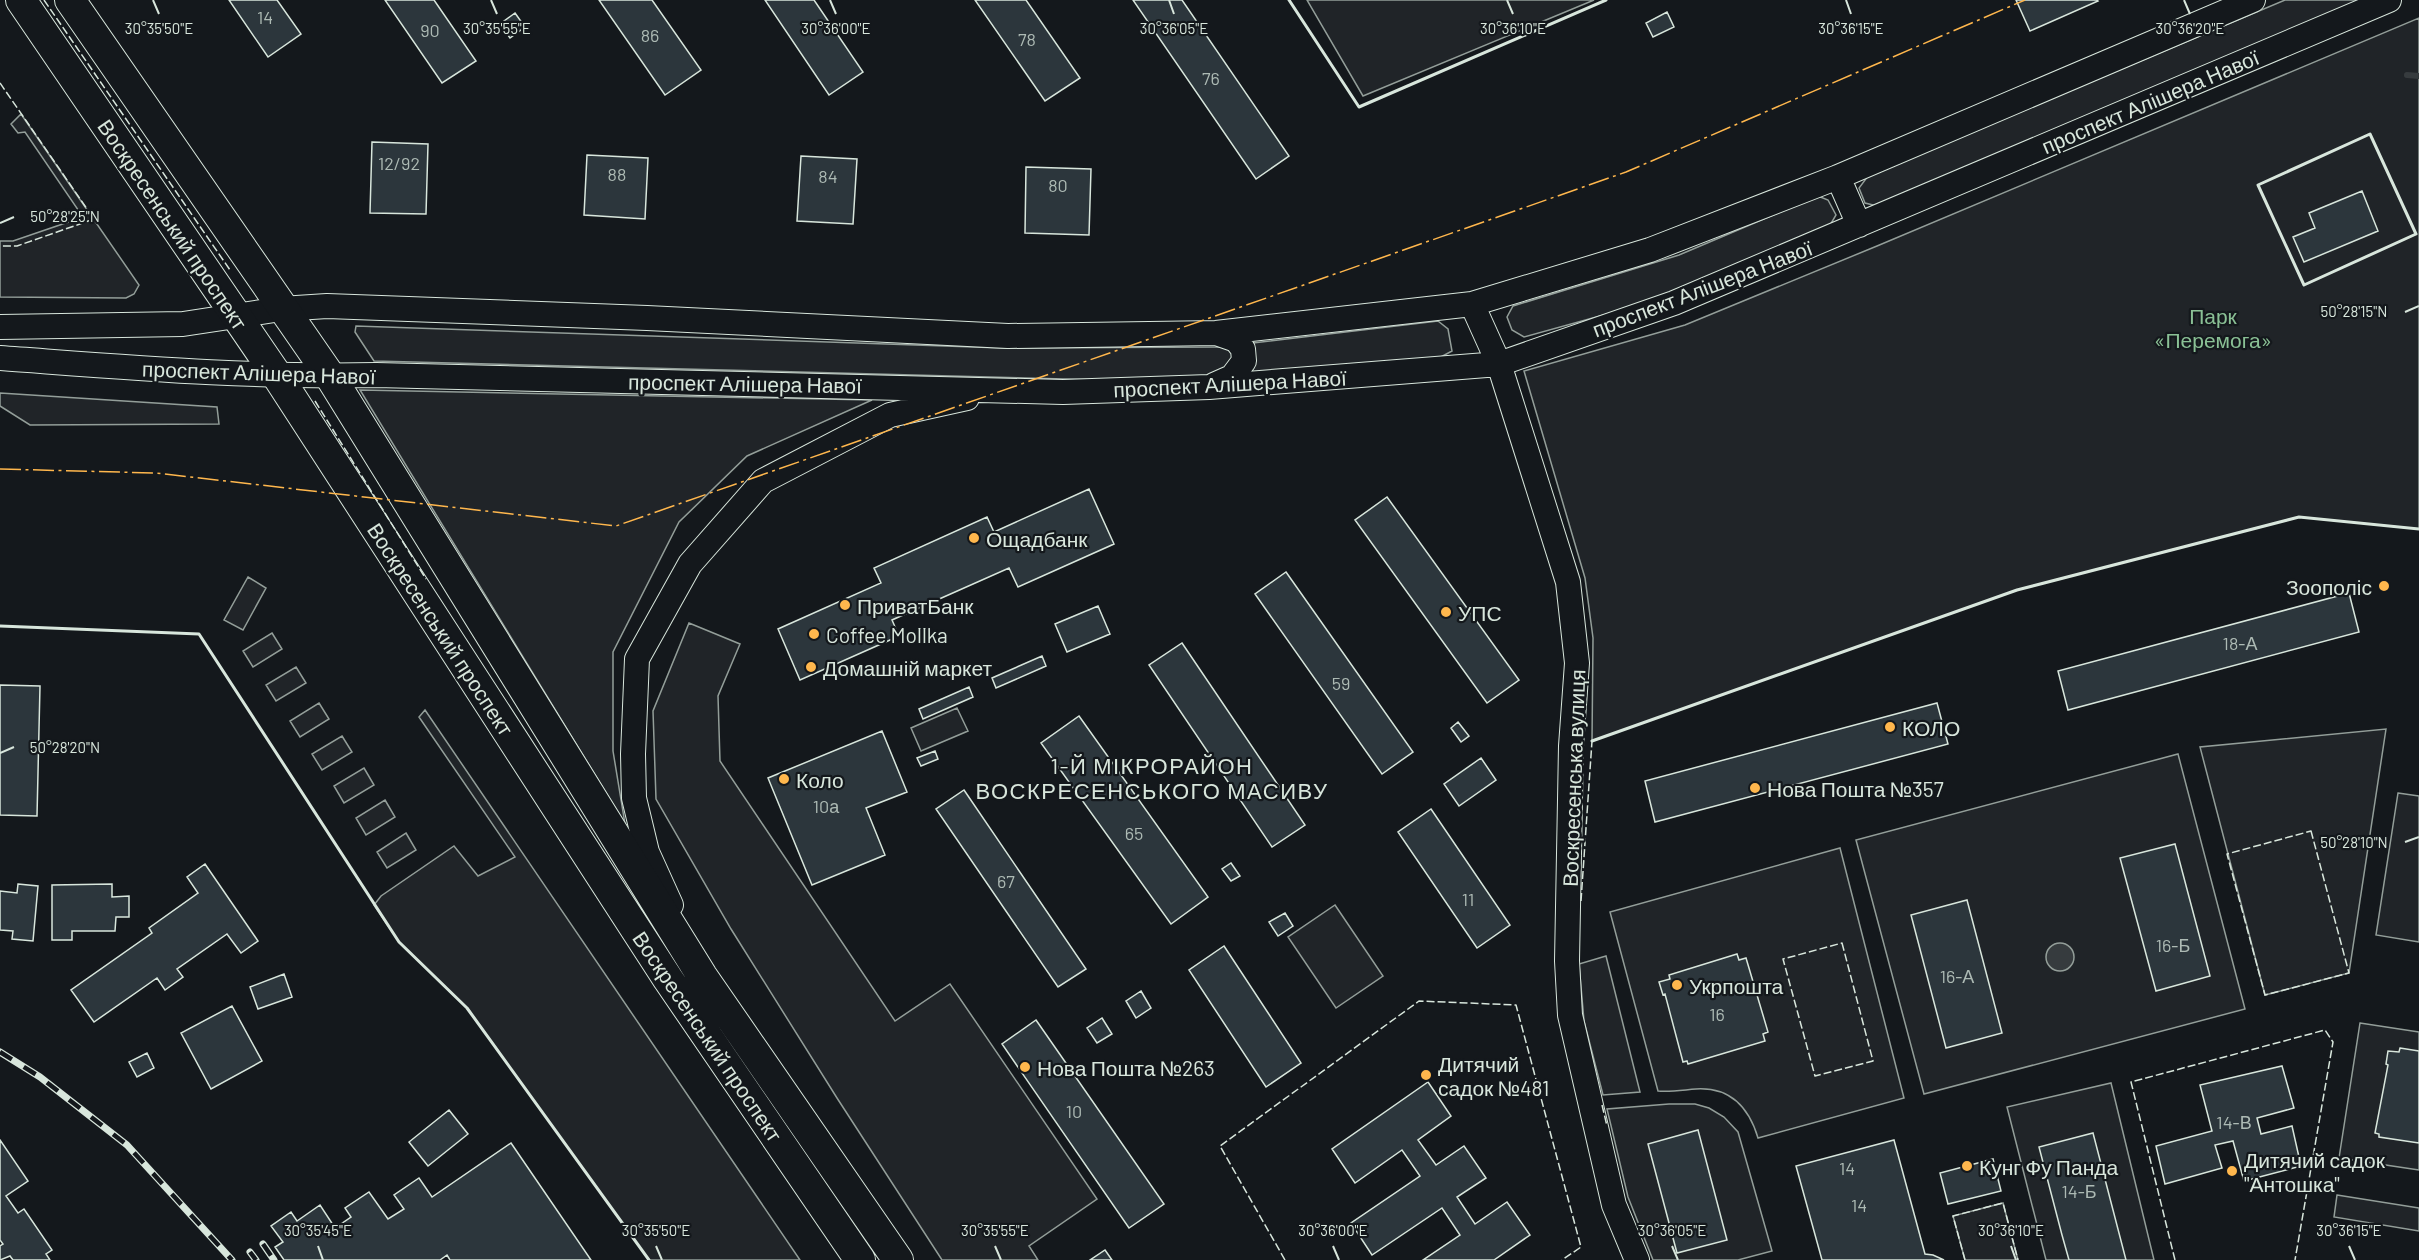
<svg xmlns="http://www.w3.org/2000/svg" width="2419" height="1260" font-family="Barlow,sans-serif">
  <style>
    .green { fill: #202428; stroke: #939e99; stroke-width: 1.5 }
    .water { fill: #363b3e; stroke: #939e99; stroke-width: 1.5 }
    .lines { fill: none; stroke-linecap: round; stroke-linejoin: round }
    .stream { stroke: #363b3e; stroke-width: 6 }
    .building { fill: #2c363c; stroke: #d8e6dc; stroke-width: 1.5 }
    .minor-casing { stroke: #d8e6dc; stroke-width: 26 }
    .major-casing { stroke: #d8e6dc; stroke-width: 32 }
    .minor { stroke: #14181c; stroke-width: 24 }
    .major { stroke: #14181c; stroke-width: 30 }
    .rail-casing { stroke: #d8e6dc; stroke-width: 7 }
    .rail { stroke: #14181c; stroke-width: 4.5; stroke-dasharray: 14; stroke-linecap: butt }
    .fence { stroke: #d8e6dc; stroke-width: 1.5; stroke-dasharray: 8 3; stroke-linecap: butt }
    .wall { stroke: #d8e6dc; stroke-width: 3 }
    .power { stroke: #ffb74d; stroke-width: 1.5; stroke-dasharray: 21 4.5 3 4.5; stroke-linecap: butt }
    .ticks { fill: none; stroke: #d8e6dc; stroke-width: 2 }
    .poi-dot { fill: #ffb74d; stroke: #14181c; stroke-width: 2 }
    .labels { text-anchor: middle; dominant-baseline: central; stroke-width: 4.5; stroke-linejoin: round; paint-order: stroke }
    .number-label { font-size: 18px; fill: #adbab4 }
    .street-label { font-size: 21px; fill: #d8e6dc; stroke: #14181c }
    .park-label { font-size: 21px; fill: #8ac095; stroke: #14181c }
    .poi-label { font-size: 21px; fill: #d8e6dc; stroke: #14181c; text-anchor: start }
    .neighbourhood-label { font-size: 22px; letter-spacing: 1.5px; fill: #d8e6dc; stroke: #14181c }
    .ticks-label { font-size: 15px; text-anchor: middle; fill: #d8e6dc; stroke: #14181c; stroke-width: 4.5; stroke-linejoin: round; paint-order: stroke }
  </style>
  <rect width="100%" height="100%" fill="#14181c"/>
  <path class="green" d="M1307 0H1594L1363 96Z
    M2285 0H2365L1877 206 1865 203 1859 188 1868 176Z
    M2419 18V529L2299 517 2017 590 1592 741 1593 638 1585 578 1524 371 1685 325 1877 246Z
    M21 114 139 285 134 294 126 298 0 297V241H13L83 217 25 132 18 133 11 124Z
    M1818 196 1828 200 1836 215 1829 227 1636 306 1524 337 1512 330 1507 317 1513 306 1679 255Z
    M1438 321 1448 329 1452 351 1439 358 1183 382 374 361 355 332 356 326 1003 348 1219 347Z
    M360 390 872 400 747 456 679 522 613 652V751L625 824Z
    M0 393 217 407 219 424 30 425 0 406Z
    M248 577 266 588 243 630 224 620Z
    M689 623 740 644 718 696 720 761 895 1021 950 984 1097 1199 1029 1246 1038 1260H942L837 1098 731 929 656 799 653 711Z
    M272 633 282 649 253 667 243 651Z
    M296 667 306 683 276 701 266 685Z
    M319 703 329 719 300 737 290 721Z
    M957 708 968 731 921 751 911 728Z
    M425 710 800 1260H649L467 1008 399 942 374 905 381 896 454 846 478 876 515 857 419 717Z
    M2386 729 2349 973 2265 995 2200 747Z
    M342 736 352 752 322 770 312 754Z
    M2178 754 2245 1009 1924 1094 1856 840Z
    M364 768 374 785 344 803 334 786Z
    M2398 793 2419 796V942L2376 935Z
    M385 800 395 817 366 835 356 818Z
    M406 833 416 850 387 868 377 852Z
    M1840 848 1904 1098 1758 1138C1749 1108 1730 1087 1696 1089 1683 1090 1671 1092 1658 1091L1610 912Z
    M1335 905 1383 976 1336 1008 1288 937Z
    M1606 956 1640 1092 1603 1095 1584 1021 1579 964Z
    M2360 1023 2419 1032V1170L2339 1158Z
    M2111 1083 2154 1260H2046L2007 1107Z
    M1669 1104H1695L1709 1108 1724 1117 1738 1132 1772 1251 1738 1260H1653L1628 1197 1607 1109Z
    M2337 1195 2419 1208V1231L2334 1217Z
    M2003 1203 2018 1260H1965L1953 1216Z"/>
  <path class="water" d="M2046 957a14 14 0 1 1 28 0a14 14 0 1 1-28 0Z"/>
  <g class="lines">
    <path class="stream" d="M2407 75 2419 76"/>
  </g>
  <path class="building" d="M229 0H277L301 34 268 57Z
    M385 0H434L476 61 442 83Z
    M599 0H652L701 70 665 95Z
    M765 0H814L863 72 829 95Z
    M975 0H1026L1080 78 1045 101Z
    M1133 0H1182L1289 156 1256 179Z
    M2016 0H2097L2098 1 2030 31Z
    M1667 12 1674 27 1653 37 1646 23Z
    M515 13 525 27 510 38 500 24Z
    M372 142 428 144 426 214 370 213Z
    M587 155 648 158 645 219 584 215Z
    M801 156 857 159 853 224 797 221Z
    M1026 167 1091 169 1089 235 1025 233Z
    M2362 191 2378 231 2304 262 2293 237 2315 228 2309 213Z
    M1089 489 1114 544 1018 587 1009 568 892 620 899 636 800 680 778 629 881 583 874 568 987 517 994 532Z
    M1387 497 1519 680 1487 703 1355 520Z
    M1286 572 1413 752 1382 774 1255 594Z
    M2349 593 2359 632 2068 710 2058 671Z
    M1098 606 1110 634 1067 652 1055 624Z
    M1182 643 1305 825 1272 847 1149 665Z
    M1042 656 1046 666 996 688 992 678Z
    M0 685 40 686 37 816 0 815Z
    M969 687 973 697 923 719 919 709Z
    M1937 703 1948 744 1655 822 1645 781Z
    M1079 716 1208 897 1171 924 1041 743Z
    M1458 722 1469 736 1461 742 1451 728Z
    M882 731 907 792 866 808 885 855 812 885 768 778Z
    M935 751 938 759 921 766 917 758Z
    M1481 758 1496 780 1459 806 1444 784Z
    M964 790 1086 969 1058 987 936 809Z
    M1431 809 1510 925 1477 948 1398 832Z
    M2175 844 2210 976 2156 991 2120 858Z
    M1231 863 1240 876 1231 881 1222 869Z
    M205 864 258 941 241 953 227 934 177 969 183 977 165 990 157 978 94 1022 71 990 152 933 149 928 198 893 187 877Z
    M18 884 38 886 33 941 12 939 13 931 0 930V891L17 893Z
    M112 884V897L129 896V917H116L115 931H72V940H52V885Z
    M1967 900 2002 1033 1946 1048 1911 915Z
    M1285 913 1293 926 1278 936 1269 922Z
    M1224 946 1301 1063 1266 1087 1189 970Z
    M1737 954 1739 960 1746 958 1768 1032 1763 1034 1765 1041 1688 1064 1687 1061 1683 1062 1665 994 1663 995 1659 982 1670 979 1669 975Z
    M284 974 292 997 258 1009 250 987Z
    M1141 991 1151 1008 1136 1018 1126 1001Z
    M232 1006 262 1061 211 1089 181 1033Z
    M1102 1018 1112 1034 1097 1043 1087 1028Z
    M1036 1020 1164 1204 1129 1228 1002 1044Z
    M2400 1048 2419 1051V1143L2379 1137V1134L2375 1133 2388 1065 2386 1064 2388 1051 2399 1052Z
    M147 1053 154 1068 137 1077 129 1062Z
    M2282 1066 2294 1108 2257 1118 2261 1134 2292 1126 2301 1166 2244 1181 2233 1141 2215 1145 2222 1168 2165 1184 2156 1146 2212 1131 2200 1085Z
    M1428 1082 1451 1116 1418 1140 1436 1165 1464 1146 1486 1178 1457 1197 1475 1224 1507 1202 1530 1235 1494 1260H1423L1460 1235 1442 1208 1372 1255 1351 1223 1420 1176 1402 1150 1355 1183 1332 1149Z
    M449 1110 468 1134 428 1166 409 1142Z
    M1698 1130 1727 1240 1677 1253 1648 1144Z
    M2093 1133 2126 1260H2069L2062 1235 2039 1147Z
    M0 1140 28 1181 6 1196 18 1213 24 1209 52 1250 46 1254 50 1260H13L10 1256 0 1260V1246L3 1244 0 1240Z
    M1894 1140 1925 1254 1933 1255 1944 1260H1822L1796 1166Z
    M511 1143 591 1260H450L447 1255 440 1260H284L275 1247 283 1242 271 1226 291 1212 297 1221 320 1205 335 1228 351 1217 345 1208 369 1192 388 1219 404 1209 394 1195 419 1178 432 1197Z
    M1993 1159 2001 1191 1948 1204 1940 1173Z
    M1105 1250 1112 1260H1090Z"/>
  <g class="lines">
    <g class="minor-casing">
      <path id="minor" d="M1838 177 1859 225
        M1472 304 1499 364 1568 582 1577 663 1571 746 1567 961 1570 1015 1614 1205 1637 1260
        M0 327 183 324 281 309 327 306 647 318 1008 336 1216 333 1472 304 1650 250 1838 177 2253 0
        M0 358C125 367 250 378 376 375L1063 392 1209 387 1499 364 1674 303 2389 0
        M1214 385 1232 377 1244 361 1243 349 1236 340 1216 333
        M671 905 647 852 634 798 633 754 637 659 690 564 763 481 890 415 967 398"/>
    </g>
    <g class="major-casing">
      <path id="major" d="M21 0 278 377 668 979 860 1260
        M70 0 330 376 702 976 898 1260"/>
    </g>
    <use href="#minor" class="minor"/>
    <use href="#major" class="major"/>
    <g class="rail-casing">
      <path id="rail" d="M0 1052 40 1077 127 1145 232 1260
        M263 1244 274 1260
        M250 1252 256 1260"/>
    </g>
    <use href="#rail" class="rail"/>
    <path class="fence" d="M44 0 230 270
      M0 83 94 219 17 246H0
      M315 401 426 579
      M2311 831 2349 973 2265 995 2227 854Z
      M1581 901 1592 741
      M1842 943 1873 1061 1815 1076 1783 959Z
      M1602 1105 1607 1126
      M1285 1260 1220 1146 1419 1001 1516 1005 1581 1247 1562 1260
      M1965 1260 1953 1216 2003 1203 2018 1260
      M2175 1260 2131 1082 2325 1030 2333 1042 2295 1260"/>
    <path class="wall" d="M1289 0 1359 107 1606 0
      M2370 134 2416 234 2304 285 2258 185Z
      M0 626 199 634 399 942 467 1008 649 1260
      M1592 741 2017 590 2299 517 2419 529"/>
    <path class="power" d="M0 469 156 473 616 526 1626 172 2025 0"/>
  </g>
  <path class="ticks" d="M153 0 159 14M491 0 497 14M830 0 836 14M1169 0 1174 14M1507 0 1513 14M1846 0 1851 14M2184 0 2190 14M0 223 14 217M2405 312 2419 306M0 753 14 747M2405 842 2419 837M318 1246 323 1260M656 1246 662 1260M995 1246 1001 1260M1333 1246 1339 1260M1672 1246 1678 1260M2011 1246 2016 1260M2349 1246 2355 1260"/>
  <g class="poi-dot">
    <circle cx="974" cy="538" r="6"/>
    <circle cx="2384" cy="586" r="6"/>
    <circle cx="845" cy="605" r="6"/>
    <circle cx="1446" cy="612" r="6"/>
    <circle cx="814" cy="634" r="6"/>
    <circle cx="811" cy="667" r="6"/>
    <circle cx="1890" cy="727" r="6"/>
    <circle cx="784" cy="779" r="6"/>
    <circle cx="1755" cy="788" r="6"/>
    <circle cx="1677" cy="985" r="6"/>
    <circle cx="1025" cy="1067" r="6"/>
    <circle cx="1426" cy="1075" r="6"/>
    <circle cx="1967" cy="1166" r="6"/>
    <circle cx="2232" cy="1171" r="6"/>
  </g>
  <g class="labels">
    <g class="number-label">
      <text x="265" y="17">14</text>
      <text x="430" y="30">90</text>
      <text x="650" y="35">86</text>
      <text x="1027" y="39">78</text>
      <text x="1211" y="78">76</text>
      <text x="399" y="163">12/92</text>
      <text x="617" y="174">88</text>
      <text x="828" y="176">84</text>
      <text x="1058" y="185">80</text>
      <text x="2240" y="643">18-А</text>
      <text x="1341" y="683">59</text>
      <text x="826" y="806">10а</text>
      <text x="1134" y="833">65</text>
      <text x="1006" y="881">67</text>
      <text x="1468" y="899">11</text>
      <text x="2173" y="945">16-Б</text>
      <text x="1957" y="976">16-А</text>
      <text x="1717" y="1014">16</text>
      <text x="1074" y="1111">10</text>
      <text x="2234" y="1122">14-В</text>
      <text x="1847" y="1168">14</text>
      <text x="2079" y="1191">14-Б</text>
      <text x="1859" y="1205">14</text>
    </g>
    <g class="street-label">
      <text transform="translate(2150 101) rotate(-23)">проспект Алішера Навої</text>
      <text transform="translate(173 224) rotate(56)">Воскресенський проспект</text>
      <text transform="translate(1702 288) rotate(-21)">проспект Алішера Навої</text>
      <text transform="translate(259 372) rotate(2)">проспект Алішера Навої</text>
      <text transform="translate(745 383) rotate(1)">проспект Алішера Навої</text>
      <text transform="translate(1230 383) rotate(-3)">проспект Алішера Навої</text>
      <text transform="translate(441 629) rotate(57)">Воскресенський проспект</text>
      <text transform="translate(1573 778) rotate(-88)">Воскресенська вулиця</text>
      <text transform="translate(708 1036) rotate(56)">Воскресенський проспект</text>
    </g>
    <g class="park-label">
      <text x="2213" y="315">Парк<tspan x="2213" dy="24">«Перемога»</tspan></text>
    </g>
    <g class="poi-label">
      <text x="986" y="538">Ощадбанк</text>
      <text x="2372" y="586" text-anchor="end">Зоополіс</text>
      <text x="857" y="605">ПриватБанк</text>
      <text x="1458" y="612">УПС</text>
      <text x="826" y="634">Coffee Mollka</text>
      <text x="823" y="667">Домашній маркет</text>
      <text x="1902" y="727">КОЛО</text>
      <text x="796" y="779">Коло</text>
      <text x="1767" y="788">Нова Пошта №357</text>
      <text x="1689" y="985">Укрпошта</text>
      <text x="1438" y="1063">Дитячий<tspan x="1438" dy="24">садок №481</tspan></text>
      <text x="1037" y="1067">Нова Пошта №263</text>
      <text x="2244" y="1159">Дитячий садок<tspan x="2244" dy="24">"Антошка"</tspan></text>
      <text x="1979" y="1166">Кунг Фу Панда</text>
    </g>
    <g class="neighbourhood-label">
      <text x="1152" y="765">1-Й МІКРОРАЙОН<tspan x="1152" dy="25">ВОСКРЕСЕНСЬКОГО МАСИВУ</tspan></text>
    </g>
  </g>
  <g class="ticks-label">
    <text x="1513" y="34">30°36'10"E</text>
    <text x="2190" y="34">30°36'20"E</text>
    <text x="159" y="34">30°35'50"E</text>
    <text x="497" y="34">30°35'55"E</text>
    <text x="836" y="34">30°36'00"E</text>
    <text x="1174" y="34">30°36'05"E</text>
    <text x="1851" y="34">30°36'15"E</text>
    <text x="65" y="222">50°28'25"N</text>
    <text x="2354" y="317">50°28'15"N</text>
    <text x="65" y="753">50°28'20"N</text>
    <text x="2354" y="848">50°28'10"N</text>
    <text x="318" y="1236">30°35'45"E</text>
    <text x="656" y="1236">30°35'50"E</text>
    <text x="995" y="1236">30°35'55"E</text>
    <text x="1333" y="1236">30°36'00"E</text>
    <text x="1672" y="1236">30°36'05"E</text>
    <text x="2011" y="1236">30°36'10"E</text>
    <text x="2349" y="1236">30°36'15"E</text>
  </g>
</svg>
